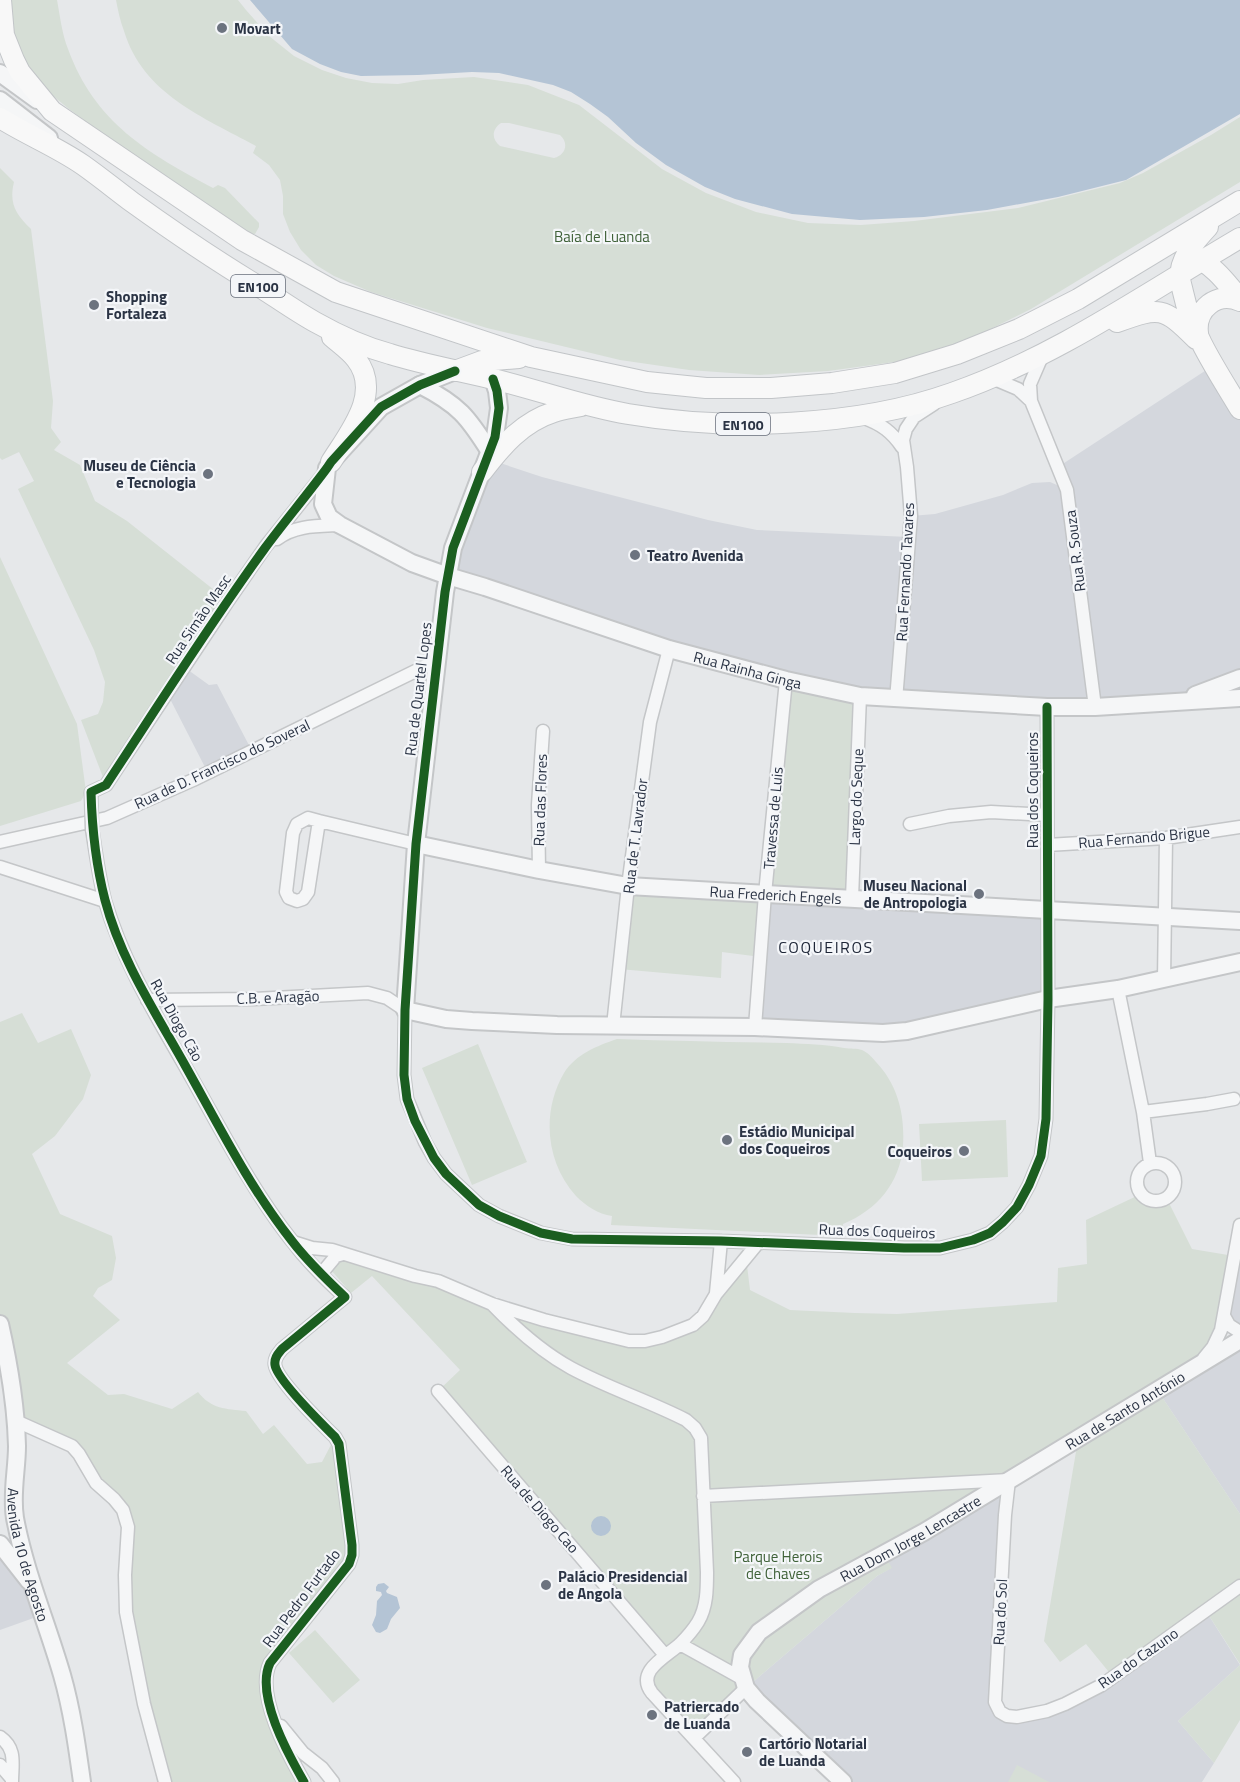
<svg xmlns="http://www.w3.org/2000/svg" width="1240" height="1782" font-family="'Titillium Web',sans-serif">
  <style>
    .built { fill: #d4d7dd }
    .green { fill: #d6ded6; fill-rule: evenodd }
    .water { fill: #b4c4d5 }
    .lines { fill: none; stroke-linecap: round; stroke-linejoin: round }
    .minor-casing { stroke: #c4c6c8; stroke-width: 15 }
    .tertiary-casing { stroke: #c4c6c8; stroke-width: 20 }
    .primary-casing { stroke: #c2c5c8; stroke-width: 22 }
    .minor { stroke: #f5f6f7; stroke-width: 12 }
    .tertiary { stroke: #f5f6f7; stroke-width: 16 }
    .primary { stroke: #f8f8f8; stroke-width: 20 }
    .minor-bridge-casing { stroke: #c4c6c8; stroke-width: 15; stroke-linecap: butt }
    .minor-bridge { stroke: #f5f6f7; stroke-width: 12 }
    .cycleway-casing { stroke: #f4f6f9; stroke-width: 13 }
    .cycleway { stroke: #1b5e20; stroke-width: 9 }
    .poi-dot { fill: #6c737f; stroke: #f4f6f9; stroke-width: 2 }
    .labels { text-anchor: middle; dominant-baseline: central; stroke-width: 4.5; stroke-linejoin: round; paint-order: stroke }
    .shield { fill: #f4f6f9; stroke: #676e7b; stroke-width: 1.5 }
    .shield-label { font-size: 14px; font-weight: bold; fill: #2b3445 }
    .poi-label { font-size: 15px; font-weight: bold; fill: #2b3445; stroke: #f4f6f9; text-anchor: start }
    .park-label { font-size: 15px; fill: #3f6138; stroke: #f4f6f9 }
    .street-label { font-size: 15px; fill: #2b3445; stroke: #f4f6f9 }
    .neighbourhood-label { font-size: 16px; letter-spacing: 1.5px; fill: #1d2536; stroke: #f4f6f9 }
  </style>
  <rect width="100%" height="100%" fill="#e6e8ea"/>
  <path class="built" d="M1214 365 1240 409V678L1177 702 860 696 448 576 491 460 542 477 708 520 757 530 908 537 911 516 935 514 1003 495 1032 483 1050 482 1066 489 1058 467Z
    M184 667 209 685 217 684 252 751 208 773 167 693Z
    M765 894 1047 910 1048 999 907 1029 755 1027Z
    M1240 1225V1332L1229 1325 1228 1287Z
    M1240 1340V1514L1158 1391Z
    M1009 1480 995 1690 1007 1716 1065 1704 1206 1611 1240 1665 1178 1721 1214 1763 1202 1782H845L746 1688 877 1576 891 1568 884 1554Z
    M0 1544 42 1615 0 1630Z"/>
  <path class="green" d="M5 0H57C60 16 62 34 68 49 95 123 148 153 213 188L218 185 225 188 259 223V227L255 234H250L201 206 69 109 47 91 19 58Z
    M116 0H238L246 10 269 36 294 56 322 70 346 78 372 83 398 84 423 80 474 77 528 85 579 105 662 169 706 193 756 212 808 223 861 225 914 221 1018 208 1120 183 1143 173 1211 135 1240 117V182L1031 309 968 340 902 361 828 371 759 375 689 370 620 360 487 328 371 292 334 276 316 265 301 250 290 232 283 214V196L280 180 269 165 253 153 256 146C203 117 143 94 124 31 120 21 118 10 116 0ZM501 123H509L560 135C569 143 566 155 554 158L500 146C491 139 492 129 501 123Z
    M0 168 14 182C9 203 15 214 31 229L53 401 51 428 61 442 54 450 80 465 95 501 127 521 228 601 106 785 81 720 98 714 103 702 105 682 94 650 18 489 34 481 19 452 2 460 0 458Z
    M0 557 77 724 86 792 81 801 0 826Z
    M786 680 860 696 852 898 766 894 761 957 722 952 721 978 619 969 628 886 765 893Z
    M22 1013 38 1043 71 1029 91 1075 83 1099 55 1136 32 1154 60 1214 112 1236 116 1258 112 1280 98 1288 93 1296 120 1320 67 1363 108 1395 124 1394 172 1409 198 1392C211 1409 226 1409 246 1411L263 1434 274 1425 307 1464 322 1462 335 1437 352 1555 270 1663 268 1688 304 1782H157L144 1704 134 1653 128 1527 79 1454 16 1421 0 1324V1022Z
    M617 1039C673 1041 729 1042 786 1043 806 1044 825 1044 844 1048 850 1049 857 1048 862 1050 867 1052 873 1058 876 1062 898 1085 905 1115 903 1146 900 1183 877 1210 843 1224L842 1236 611 1225 612 1216C598 1214 586 1206 576 1196 546 1163 541 1112 564 1073 576 1054 597 1046 617 1039Z
    M478 1044 527 1162 472 1185 422 1068Z
    M1006 1120 1008 1177 922 1181 919 1124Z
    M1141 1194 1152 1200 1165 1199 1170 1205 1192 1249 1234 1256 1213 1347 1158 1391 1240 1514V1664L1206 1611 1113 1677 1086 1644 1060 1662 1044 1641 1078 1440 884 1554 892 1568 877 1576 746 1688 694 1738 647 1684 665 1655 438 1391 460 1370 372 1276 351 1293 331 1270 343 1254 492 1304 645 1341 703 1316 746 1257 750 1290 790 1310 855 1313 897 1314 1057 1302 1058 1268 1087 1264 1086 1220Z
    M315 1630 360 1680 333 1703 289 1653Z
    M1240 1665V1720L1214 1763 1178 1721Z
    M1017 1765 1049 1782H1008Z"/>
  <path class="water" d="M250 0H1240V114L1126 180 1058 197 987 210 924 217 860 220 792 214 735 199 705 187 666 165 636 143 608 117 590 104 571 92 553 85 499 73 472 72 418 75 361 76 341 72 320 64 292 49Z
    M591 1526a10 10 0 1 1 20 0a10 10 0 1 1-20 0Z
    M384 1583 389 1587 386 1591 387 1593 397 1597 400 1608 391 1619 387 1629 380 1633 376 1632 372 1625 376 1615 377 1601 382 1595 381 1592 376 1591V1587L378 1584Z"/>
  <g class="lines">
    <g class="minor-casing">
      <path id="minor" d="M1043 354 1030 384 1031 401 1067 490 1095 707
        M992 378 1018 389 1031 401
        M864 418C881 424 892 432 902 447
        M277 539C295 525 318 526 340 525
        M896 700 911 516 907 467 903 440 906 429 914 417 934 404
        M91 792 106 785 228 601 266 546 326 471
        M308 818 319 821 308 892 303 899 297 901 289 898 286 892 293 833 297 824Z
        M319 821 416 844
        M910 824 949 816 991 812 1047 815
        M92 829C96 853 99 878 105 901 125 969 164 1028 198 1089 227 1141 255 1194 292 1241 307 1261 326 1280 345 1297L282 1349C278 1354 274 1358 275 1365 277 1380 322 1424 335 1437L339 1444 352 1545V1555L349 1564 270 1663C255 1695 288 1754 304 1782
        M0 842 107 818 193 780 436 661
        M1047 845 1166 838 1240 827
        M0 867 105 901
        M539 870 538 805 543 731
        M852 898 860 696
        M1164 980 1166 838
        M1118 989 1143 1112 1150 1163
        M147 1000 254 999 368 993 387 998 405 1010 404 1075 407 1099 425 1142 434 1158 446 1174 479 1205 499 1216 541 1233 572 1239 721 1241 904 1248H940L973 1240 990 1233 1003 1222 1017 1207 1029 1185 1041 1156 1046 1119 1048 999 1047 707
        M613 1026 628 886 650 722 669 649
        M755 1027 765 894 786 680
        M1143 1112 1207 1104 1234 1099
        M1137 1182a19 19 0 1 1 38 0a19 19 0 1 1-38 0Z
        M293 1242 312 1248 332 1250 415 1276 438 1281 492 1304 544 1320 629 1341H645L662 1337 693 1325 703 1316 716 1294 758 1243
        M321 1274 336 1256 343 1254
        M716 1293 721 1241
        M492 1304C515 1328 542 1352 571 1368 608 1388 649 1401 686 1420L695 1428 701 1438 707 1572C707 1589 707 1607 698 1622 693 1630 687 1637 680 1644 666 1657 635 1671 652 1693L734 1782
        M1224 1316 1229 1325 1240 1332
        M1204 1358 1213 1347 1221 1330 1240 1225
        M438 1391 665 1655
        M16 1421 72 1446 79 1454 96 1483 114 1499 123 1510 128 1527 125 1575 126 1612 144 1704 165 1782
        M703 1496 1009 1480 1005 1515 995 1702 1000 1712 1007 1716 1017 1717 1047 1711 1065 1704 1102 1685 1240 1586
        M680 1644 743 1679
        M281 1726 303 1753 322 1768 333 1782
        M0 1737C17 1749 12 1764 12 1782
        M694 1738 746 1688
        M0 1765 12 1779"/>
    </g>
    <g class="tertiary-casing">
      <g id="tertiary">
        <path d="M0 73 37 100"/>
        <path d="M0 100 49 138"/>
        <path id="s1" d="M455 371 420 385 381 407 331 462 327 468 323 504 329 517 340 525 412 563 448 576 485 587 669 649 786 680 860 696 1047 707H1095L1240 698"/>
        <path d="M493 379 497 391 499 408 495 437 453 548 445 592 416 844 405 1010 446 1019 472 1021 557 1025 755 1027 883 1033 907 1031 1048 999 1118 989 1240 962"/>
        <path d="M420 385C459 405 468 417 490 452"/>
        <path d="M1195 695 1240 678"/>
        <path id="s2" d="M416 844 539 870 628 886 1240 921"/>
        <path id="s3" d="M0 1324C9 1364 16 1404 17 1446 17 1470 11 1494 15 1518 25 1572 47 1623 62 1675 72 1710 77 1746 82 1782"/>
        <path d="M0 1544 29 1581"/>
        <path id="s4" d="M843 1782 757 1701 746 1688 740 1667 742 1655 759 1632 819 1589 924 1532 1240 1340"/>
      </g>
    </g>
    <g class="primary-casing">
      <path id="primary" d="M1 0 4 35 14 60 20 72 52 111 242 240 336 292 531 357 647 382 706 388H771L832 383 895 373 957 354 1019 329 1078 299 1240 201
        M0 118C27 135 57 147 83 165 100 177 116 190 132 202 175 233 218 262 263 289 280 300 297 312 315 322 338 335 364 347 390 354 422 364 456 370 489 378 536 389 581 406 628 414 728 431 857 427 952 393 1056 357 1146 293 1240 238
        M1208 227C1196 240 1182 255 1180 274 1179 279 1182 287 1183 292 1192 335 1218 372 1240 409
        M1191 255C1213 264 1226 282 1240 299
        M1117 322C1160 307 1163 306 1196 339
        M1198 333C1195 309 1217 291 1240 301
        M455 371 482 361 519 358
        M331 462C349 433 383 393 356 359 350 351 340 344 332 337
        M482 472C501 447 522 422 554 412 563 409 572 408 581 406"/>
    </g>
    <use href="#minor" class="minor"/>
    <use href="#tertiary" class="tertiary"/>
    <use href="#primary" class="primary"/>
    <g class="minor-bridge-casing">
      <path id="minor-bridge" d="M91 792 92 829"/>
    </g>
    <use href="#minor-bridge" class="minor-bridge"/>
    <g class="cycleway-casing">
      <path id="cycleway" d="M493 379 497 391 499 408 495 437 453 548 445 592 416 844 405 1010 404 1075 407 1099 415 1121 434 1158 446 1174 479 1205 499 1216 541 1233 572 1239 721 1241 904 1248H940L973 1240 990 1233 1003 1222 1017 1207 1029 1185 1041 1156 1046 1119 1048 999 1047 707
        M304 1782C288 1754 255 1695 270 1663L349 1564 352 1555V1545L339 1444 335 1437C322 1424 277 1380 275 1365 274 1358 278 1354 282 1349L345 1297C327 1280 308 1262 292 1241 250 1188 219 1126 186 1067 156 1013 121 961 105 900 96 865 92 828 91 792L106 785C158 706 209 625 265 548 285 521 307 495 327 468L331 462 381 407 420 385 455 371"/>
    </g>
    <use href="#cycleway" class="cycleway"/>
  </g>
  <g class="poi-dot">
    <circle cx="222" cy="28" r="6"/>
    <circle cx="94" cy="305" r="6"/>
    <circle cx="208" cy="474" r="6"/>
    <circle cx="635" cy="555" r="6"/>
    <circle cx="979" cy="894" r="6"/>
    <circle cx="727" cy="1140" r="6"/>
    <circle cx="964" cy="1151" r="6"/>
    <circle cx="546" cy="1585" r="6"/>
    <circle cx="652" cy="1715" r="6"/>
    <circle cx="747" cy="1752" r="6"/>
  </g>
  <g class="labels">
    <g class="shield">
      <rect x="231" y="275" width="54" height="22" rx="4.5"/>
      <rect x="716" y="413" width="54" height="22" rx="4.5"/>
    </g>
    <g class="shield-label">
      <text x="258" y="286">EN100</text>
      <text x="743" y="424">EN100</text>
    </g>
    <g class="poi-label">
      <text x="234" y="28">Movart</text>
      <text x="106" y="296">Shopping<tspan x="106" dy="17">Fortaleza</tspan></text>
      <text x="196" y="465" text-anchor="end">Museu de Ciência<tspan x="196" dy="17">e Tecnologia</tspan></text>
      <text x="647" y="555">Teatro Avenida</text>
      <text x="967" y="885" text-anchor="end">Museu Nacional<tspan x="967" dy="17">de Antropologia</tspan></text>
      <text x="739" y="1131">Estádio Municipal<tspan x="739" dy="17">dos Coqueiros</tspan></text>
      <text x="952" y="1151" text-anchor="end">Coqueiros</text>
      <text x="558" y="1576">Palácio Presidencial<tspan x="558" dy="17">de Angola</tspan></text>
      <text x="664" y="1706">Patriercado<tspan x="664" dy="17">de Luanda</tspan></text>
      <text x="759" y="1743">Cartório Notarial<tspan x="759" dy="17">de Luanda</tspan></text>
    </g>
    <g class="park-label">
      <text x="602" y="236">Baía de Luanda</text>
      <text x="778" y="1556">Parque Herois<tspan x="778" dy="17">de Chaves</tspan></text>
    </g>
    <g class="street-label">
      <text transform="translate(1075 551) rotate(-97)">Rua R. Souza</text>
      <text transform="translate(905 572) rotate(-87)">Rua Fernando Tavares</text>
      <text transform="translate(198 619) rotate(-56)">Rua Simão Masc</text>
      <text stroke="none"><textPath href="#s1" startOffset="662">Rua Rainha Ginga</textPath></text>
      <text transform="translate(418 689) rotate(-83)">Rua de Quartel Lopes</text>
      <text transform="translate(222 764) rotate(-25)">Rua de D. Francisco do Soveral</text>
      <text transform="translate(1032 790) rotate(-90)">Rua dos Coqueiros</text>
      <text transform="translate(856 797) rotate(-88)">Largo do Seque</text>
      <text transform="translate(540 800) rotate(-88)">Rua das Flores</text>
      <text transform="translate(773 818) rotate(-85)">Travessa de Luis</text>
      <text transform="translate(635 836) rotate(-83)">Rua de T. Lavrador</text>
      <text transform="translate(1144 837) rotate(-5)">Rua Fernando Brigue</text>
      <text stroke="none"><textPath href="#s2" startOffset="364">Rua Frederich Engels</textPath></text>
      <text transform="translate(278 997) rotate(-2)">C.B. e Aragão</text>
      <text transform="translate(177 1020) rotate(61)">Rua Diogo Cão</text>
      <text transform="translate(877 1231) rotate(2)">Rua dos Coqueiros</text>
      <text stroke="none"><textPath href="#s4" startOffset="626">Rua de Santo António</textPath></text>
      <text transform="translate(540 1509) rotate(49)">Rua de Diogo Cao</text>
      <text stroke="none"><textPath href="#s4" startOffset="376">Rua Dom Jorge Lencastre</textPath></text>
      <text stroke="none"><textPath href="#s3" startOffset="234">Avenida 10 de Agosto</textPath></text>
      <text transform="translate(301 1598) rotate(-53)">Rua Pedro Furtado</text>
      <text transform="translate(1000 1612) rotate(-87)">Rua do Sol</text>
      <text transform="translate(1138 1658) rotate(-35)">Rua do Cazuno</text>
    </g>
    <g class="neighbourhood-label">
      <text x="826" y="947">COQUEIROS</text>
    </g>
  </g>
</svg>
